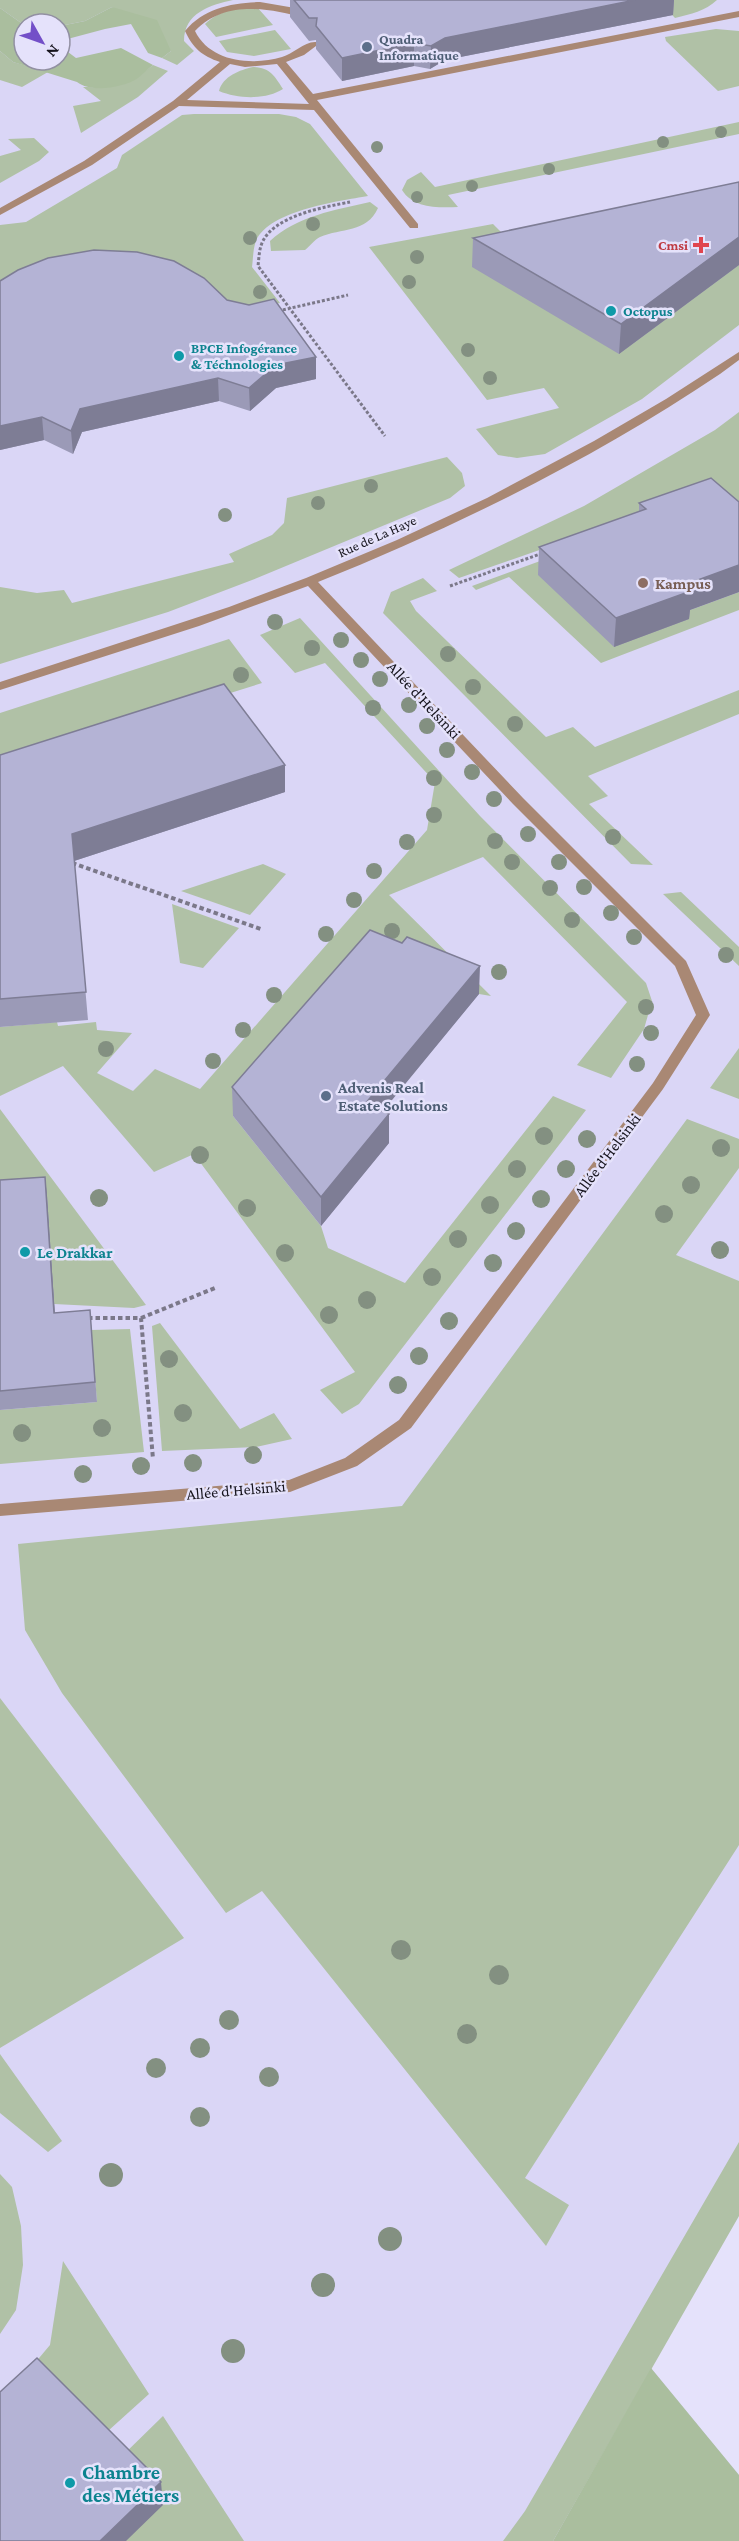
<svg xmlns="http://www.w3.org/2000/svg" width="739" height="2541" font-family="'Crimson Pro',serif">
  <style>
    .built { fill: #dad6f6; fill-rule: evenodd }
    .green { fill: #b0c1a6 }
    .forest { fill: #aabe9e }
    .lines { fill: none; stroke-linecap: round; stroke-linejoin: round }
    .path-far1 { stroke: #7b7889; stroke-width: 3; stroke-dasharray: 3 2; stroke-linecap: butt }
    .path { stroke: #7b7889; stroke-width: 4; stroke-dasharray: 4.5 3; stroke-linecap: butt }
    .service { fill: #a98874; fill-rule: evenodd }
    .minor { fill: #a98874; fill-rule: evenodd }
    .tree { fill: #839081 }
    .wall { fill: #9b9ab7 }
    .shaded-wall { fill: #7e7d95 }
    .building { fill: #b4b3d5; stroke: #7e7d95; stroke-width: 1.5 }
    .service-dot { fill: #5c6f8a; stroke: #e5e2fb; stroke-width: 2 }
    .health-dot { fill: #e0444e; stroke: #e5e2fb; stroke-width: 2 }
    .culture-dot { fill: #0f9aa8; stroke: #e5e2fb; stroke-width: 2 }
    .education-dot { fill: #8d6e63; stroke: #e5e2fb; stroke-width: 2 }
    .labels { text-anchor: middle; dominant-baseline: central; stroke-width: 5; stroke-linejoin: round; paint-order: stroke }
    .far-service-label { font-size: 14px; font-weight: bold; fill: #4e5e75; stroke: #e5e2fb; text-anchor: start }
    .far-health-label { font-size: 14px; font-weight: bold; fill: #be3a42; stroke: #e5e2fb; text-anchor: end }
    .far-culture-label { font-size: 14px; font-weight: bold; fill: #0d838f; stroke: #e5e2fb; text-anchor: start }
    .far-street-label { font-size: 14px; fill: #16141d; stroke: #e5e2fb }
    .education-label { font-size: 16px; font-weight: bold; fill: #785e54; stroke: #e5e2fb; text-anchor: start }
    .street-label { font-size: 16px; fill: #16141d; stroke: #e5e2fb }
    .service-label { font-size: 16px; font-weight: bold; fill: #4e5e75; stroke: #e5e2fb; text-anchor: start }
    .culture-label { font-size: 16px; font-weight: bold; fill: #0d838f; stroke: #e5e2fb; text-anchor: start }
    .near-culture-label { font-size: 20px; font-weight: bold; fill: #0d838f; stroke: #e5e2fb; text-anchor: start }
  </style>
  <rect width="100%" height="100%" fill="#e5e2fb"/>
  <path class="built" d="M0 0H739V2214L651 2368 739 2475V2541H0ZM24 24H60V60H24Z"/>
  <path class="green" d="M0 0H233C210 5 184 13 184 41L194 51 177 65 162 58 171 51 112 7 85 21 60 26 24 25 0 8Z
    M658 0H717C705 11 691 14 675 18Z
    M256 6 273 25 216 37 205 24C220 10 236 8 256 6Z
    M716 29 739 31V86L718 91 666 41 665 37Z
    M275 30 291 49 254 56 227 52 219 41Z
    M0 51 13 62 48 72 22 87 0 80Z
    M153 65 168 71 138 97 81 133 73 106 101 101 83 87C113 88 129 85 153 65Z
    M253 67C270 68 274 75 283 89 266 100 238 99 219 91 223 76 240 70 253 67Z
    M194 114H279L296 117 310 124 368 196C339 201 264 211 255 244 253 251 253 260 252 267L280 303 221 316 0 306V225L26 222 117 168 122 155 182 115Z
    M739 122V134L448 195 458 207C437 208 413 208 402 190L407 180 421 172 435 187Z
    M34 138 49 152 39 161 0 183V156L21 150 8 139Z
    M739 185V325L642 399 545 454 517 458 498 455 476 429 559 408 544 388 487 400 369 247 493 224 505 236Z
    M370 202 378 208C367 233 341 228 320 237 314 240 310 246 305 250L271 251 270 241C297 216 335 210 370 202Z
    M739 412V533L614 524 459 578 449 570 584 506 715 430Z
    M447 457 462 473 465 486 450 498 257 578 168 612 0 664V587L37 593 64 590 72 603 234 562 229 554 272 535 284 523 287 498Z
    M603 538 682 613 739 592V610L601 663 509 577 476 590 472 586Z
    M423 578 437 591 410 601 416 611 546 737 573 727 595 747 739 690V714L588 776 608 796 589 804 653 865 631 864 383 613 391 592Z
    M300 618 480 816 646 983 652 1001 644 1029 611 1078 577 1065 627 1002 483 857 389 895 491 996 479 994 233 1116 321 1226 328 1248 405 1283 553 1096 586 1110 359 1404 342 1414 320 1390 355 1372 194 1154 154 1172 63 1066 0 1096V1027L57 1022 58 1026 96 1022 97 1030 132 1033 97 1073 133 1091 155 1069 200 1089 427 830 435 782 325 663 295 673 260 635Z
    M229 639 262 683 0 765V713Z
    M263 864 286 874 250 915 181 891Z
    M681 892 739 947V966L663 894Z
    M172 904 239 928 203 968 180 963Z
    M739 1048V1099L710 1088Z
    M0 1109 146 1305 134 1308 54 1304 47 1197 0 1200Z
    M687 1119 739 1139V1168L676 1255 739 1281V1845L525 2178 569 2205 546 2246 262 1891 226 1913 62 1693 25 1630 18 1544 402 1506Z
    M160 1323 240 1429 274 1413 292 1439 256 1447 162 1451 152 1326Z
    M130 1329 144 1452 0 1464V1410L97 1402 91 1330Z
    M0 1698 184 1938 0 2048Z
    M0 2054 62 2141 48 2152 0 2113Z
    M739 2142V2216L553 2541H503L525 2511Z
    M0 2174 12 2187 21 2226 23 2265 16 2310 0 2334Z
    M63 2261 149 2394 98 2440 29 2370 50 2345Z
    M163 2416 244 2541H126L118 2460Z"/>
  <path class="forest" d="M112 7 157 20 171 51 162 58 148 53 131 24 105 29 60 41V26L85 21Z
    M0 8 24 25V60H60V46L76 58 121 48 153 65C148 69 143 74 138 78 123 88 91 93 77 82L13 62 0 51Z
    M651 2368 739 2475V2541H553Z"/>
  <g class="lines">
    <path class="path-far1" d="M350 202C324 207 273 216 262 243 259 250 259 258 258 266L385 436
      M278 311 348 295
      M450 586 543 553"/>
    <path class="path" d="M72 863 261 929
      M88 1318H141L153 1459
      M141 1318 215 1288"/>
    <path class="service" d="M260 2 295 8 310 15 305 18C267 8 225 0 195 31 210 62 252 66 282 57 293 54 305 41 316 42V46L304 55 286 62 313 94 739 11V17L317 100 418 224V228H410L314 110 179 106 92 165 0 215V208L84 161 173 101 220 62C202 56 193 48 185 31 204 8 231 3 260 2ZM230 64 245 67 277 64 309 104 187 100Z"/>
    <path class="minor" d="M739 352V360L720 374C595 458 458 526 318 582L523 798 686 961 710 1015 663 1089 411 1428 357 1466 290 1492 0 1516V1504L289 1480 345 1458 399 1420 653 1083 696 1015 675 966 513 804 308 586 199 626 0 690V682L229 607 306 578 397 540 487 498 594 441 666 399Z"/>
  </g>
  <g class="tree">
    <circle cx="721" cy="132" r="6"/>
    <circle cx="663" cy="142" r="6"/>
    <circle cx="377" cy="147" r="6"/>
    <circle cx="549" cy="169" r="6"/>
    <circle cx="472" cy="186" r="6"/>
    <circle cx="417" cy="197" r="6"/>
    <circle cx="313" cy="224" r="7"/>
    <circle cx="250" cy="238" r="7"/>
    <circle cx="417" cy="257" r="7"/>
    <circle cx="409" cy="282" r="7"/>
    <circle cx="260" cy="292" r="7"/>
    <circle cx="468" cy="350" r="7"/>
    <circle cx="490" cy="378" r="7"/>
    <circle cx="371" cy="486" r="7"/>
    <circle cx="318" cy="503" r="7"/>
    <circle cx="225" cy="515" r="7"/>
    <circle cx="275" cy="622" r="8"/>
    <circle cx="341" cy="640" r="8"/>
    <circle cx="312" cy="648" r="8"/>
    <circle cx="448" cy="654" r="8"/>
    <circle cx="361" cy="660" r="8"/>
    <circle cx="241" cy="675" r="8"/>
    <circle cx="380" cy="679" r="8"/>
    <circle cx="473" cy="687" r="8"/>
    <circle cx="409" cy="705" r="8"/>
    <circle cx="373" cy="708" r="8"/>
    <circle cx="515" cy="724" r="8"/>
    <circle cx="427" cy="726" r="8"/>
    <circle cx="447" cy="750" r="8"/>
    <circle cx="472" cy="772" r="8"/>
    <circle cx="434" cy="778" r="8"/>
    <circle cx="494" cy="799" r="8"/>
    <circle cx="434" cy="815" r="8"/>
    <circle cx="528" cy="834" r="8"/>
    <circle cx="613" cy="837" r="8"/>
    <circle cx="495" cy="841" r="8"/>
    <circle cx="407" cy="842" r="8"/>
    <circle cx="512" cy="862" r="8"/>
    <circle cx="559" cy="862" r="8"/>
    <circle cx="374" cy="871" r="8"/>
    <circle cx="584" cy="887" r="8"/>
    <circle cx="550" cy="888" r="8"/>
    <circle cx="354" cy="900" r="8"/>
    <circle cx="611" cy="913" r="8"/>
    <circle cx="572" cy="920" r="8"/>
    <circle cx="392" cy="931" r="8"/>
    <circle cx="326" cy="934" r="8"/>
    <circle cx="634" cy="937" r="8"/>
    <circle cx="726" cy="955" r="8"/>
    <circle cx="499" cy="972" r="8"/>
    <circle cx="274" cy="995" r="8"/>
    <circle cx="646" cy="1007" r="8"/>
    <circle cx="243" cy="1030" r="8"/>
    <circle cx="651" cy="1033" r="8"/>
    <circle cx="106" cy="1049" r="8"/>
    <circle cx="213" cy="1061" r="8"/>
    <circle cx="637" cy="1064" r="8"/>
    <circle cx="544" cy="1136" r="9"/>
    <circle cx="587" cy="1139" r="9"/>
    <circle cx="721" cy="1148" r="9"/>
    <circle cx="200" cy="1155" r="9"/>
    <circle cx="517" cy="1169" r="9"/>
    <circle cx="566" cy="1169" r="9"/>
    <circle cx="691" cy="1185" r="9"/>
    <circle cx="99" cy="1198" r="9"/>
    <circle cx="541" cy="1199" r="9"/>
    <circle cx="490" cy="1205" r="9"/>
    <circle cx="247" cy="1208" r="9"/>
    <circle cx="664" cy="1214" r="9"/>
    <circle cx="516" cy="1231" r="9"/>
    <circle cx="458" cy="1239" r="9"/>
    <circle cx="720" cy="1250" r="9"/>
    <circle cx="285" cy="1253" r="9"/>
    <circle cx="493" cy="1263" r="9"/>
    <circle cx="432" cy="1277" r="9"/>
    <circle cx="367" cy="1300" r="9"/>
    <circle cx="329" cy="1315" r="9"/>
    <circle cx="449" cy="1321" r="9"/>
    <circle cx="419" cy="1356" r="9"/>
    <circle cx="169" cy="1359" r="9"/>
    <circle cx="398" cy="1385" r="9"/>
    <circle cx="183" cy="1413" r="9"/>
    <circle cx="102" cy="1428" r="9"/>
    <circle cx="22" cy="1433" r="9"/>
    <circle cx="253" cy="1455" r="9"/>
    <circle cx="193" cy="1463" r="9"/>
    <circle cx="141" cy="1466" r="9"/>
    <circle cx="83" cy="1474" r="9"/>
    <circle cx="401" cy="1950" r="10"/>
    <circle cx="499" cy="1975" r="10"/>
    <circle cx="229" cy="2020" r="10"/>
    <circle cx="467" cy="2034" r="10"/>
    <circle cx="200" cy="2048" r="10"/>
    <circle cx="156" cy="2068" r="10"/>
    <circle cx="269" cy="2077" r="10"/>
    <circle cx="200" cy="2117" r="10"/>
    <circle cx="111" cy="2175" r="12"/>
    <circle cx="390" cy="2239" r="12"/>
    <circle cx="323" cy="2285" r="12"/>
    <circle cx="233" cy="2351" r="12"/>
  </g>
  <path class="wall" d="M290 0H674L673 15 445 60 430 69 414 66 342 81 316 49V40L309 41 290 17Z
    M739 182V265L619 354 472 267 473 238Z
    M0 281 227 300 316 357V379L276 388 250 411 219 401 82 432 73 454 44 440 0 450Z
    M739 502V592L690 610 689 619 614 647 538 575 539 547 639 512V503Z
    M0 755 285 765V792L74 861 88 1020 0 1027Z
    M479 994 382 1111 389 1143 321 1226 233 1116 232 1087Z
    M45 1177 55 1313 90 1310 97 1402 0 1410V1180Z"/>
  <path class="shaded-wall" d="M635 0H674L673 15 445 60 430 69 431 46 445 38Z
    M414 43V66L342 81V58Z
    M739 237V265L619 354 621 324Z
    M316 357V379L276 388 250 411 249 388 276 365Z
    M218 378 219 401 82 432 73 454 71 431 80 409Z
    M42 417 44 440 0 450V426Z
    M739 565V592L690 610 689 619 614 647 616 618 684 585Z
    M285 765V792L74 861 72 834Z
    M480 966 479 994 365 1133V1104Z
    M389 1114V1143L321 1226V1197Z
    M45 1177 47 1196 56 1333 54 1313Z
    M161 2482 163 2505 126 2541H100Z"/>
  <path class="building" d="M294 0H635L445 38 431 46 414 43 342 58 316 26 317 18H309Z
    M739 182V237L621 324 473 238Z
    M94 250 137 252 174 261 204 278 227 300 249 305 274 299 316 357 276 365 249 388 218 378 80 409 71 431 42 417 0 426V281L18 270 48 258Z
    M711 478 739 502V565L684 585 691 591 616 618 539 547 646 509 639 503Z
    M224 684 285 765 72 834 86 992 0 999V755Z
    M370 930 402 943 407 937 480 966 365 1104 389 1114 321 1197 232 1087Z
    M45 1177 54 1313 90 1310 95 1382 0 1391V1180Z
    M37 2358 161 2482 100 2541H0V2392Z"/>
  <g class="service-dot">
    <circle cx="367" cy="47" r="6"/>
    <circle cx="326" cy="1096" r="6"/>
  </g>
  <path class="health-dot" d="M698 236h6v6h6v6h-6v6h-6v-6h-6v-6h6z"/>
  <g class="culture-dot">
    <circle cx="611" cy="311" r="6"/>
    <circle cx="179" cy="356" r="6"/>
    <circle cx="25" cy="1252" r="6"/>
    <circle cx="70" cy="2483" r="6"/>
  </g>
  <circle class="education-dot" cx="643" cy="583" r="6"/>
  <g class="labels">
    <g class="far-service-label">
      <text x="379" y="39">Quadra<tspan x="379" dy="16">Informatique</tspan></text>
    </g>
    <g class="far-health-label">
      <text x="688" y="245">Cmsi</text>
    </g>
    <g class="far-culture-label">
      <text x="623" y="311">Octopus</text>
      <text x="191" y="348">BPCE Infogérance<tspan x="191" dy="16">&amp; Téchnologies</tspan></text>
    </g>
    <g class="far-street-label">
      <text transform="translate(377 536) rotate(-24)">Rue de La Haye</text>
    </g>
    <g class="education-label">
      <text x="655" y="583">Kampus</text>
    </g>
    <g class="street-label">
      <text transform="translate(424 700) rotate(47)">Allée d'Helsinki</text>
      <text transform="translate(607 1155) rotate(-53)">Allée d'Helsinki</text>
      <text transform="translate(236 1490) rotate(-5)">Allée d'Helsinki</text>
    </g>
    <g class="service-label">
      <text x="338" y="1087">Advenis Real<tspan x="338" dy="18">Estate Solutions</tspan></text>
    </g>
    <g class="culture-label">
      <text x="37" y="1252">Le Drakkar</text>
    </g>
    <g class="near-culture-label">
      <text x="82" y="2472">Chambre<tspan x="82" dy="23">des Métiers</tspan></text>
    </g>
  </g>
  <g transform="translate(42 42) rotate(130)"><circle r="28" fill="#e5e2fb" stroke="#9290a2" stroke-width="1.5"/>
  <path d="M0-4.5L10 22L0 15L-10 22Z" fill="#734fc8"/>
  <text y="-9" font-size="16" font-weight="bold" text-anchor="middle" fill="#16141d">N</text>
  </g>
</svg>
